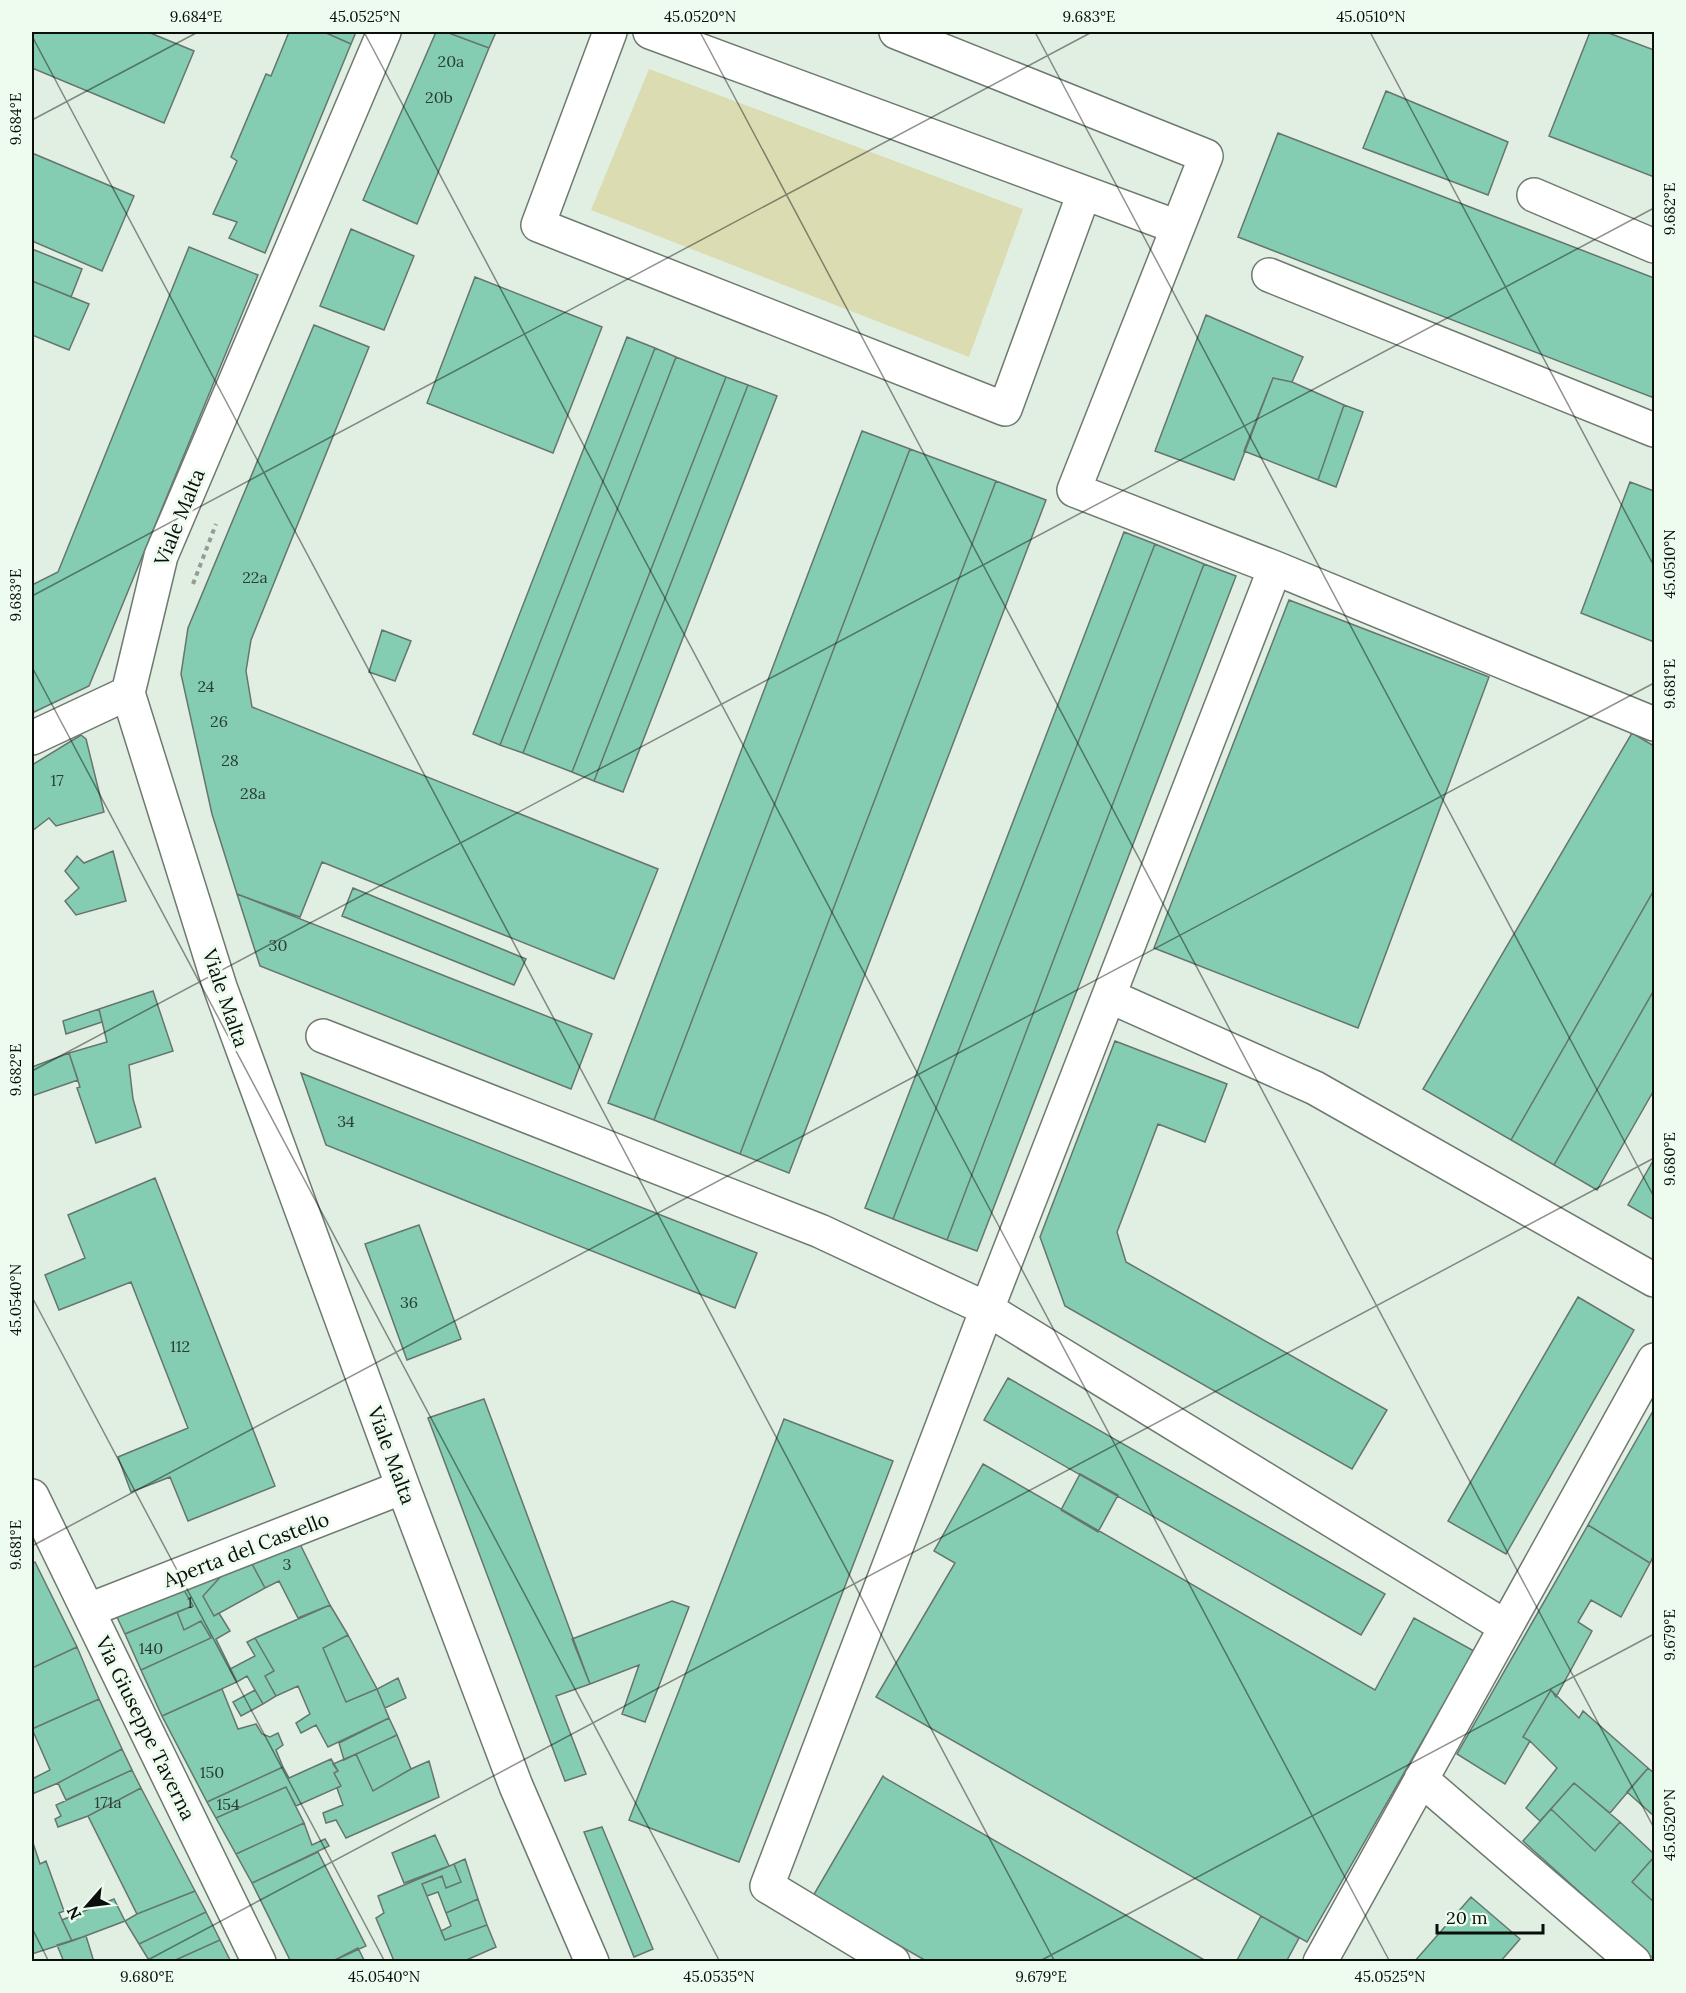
<svg xmlns="http://www.w3.org/2000/svg" width="1686" height="1993" font-family="Lora,serif">
  <style>
    .green { fill: #dcdcb3 }
    .building { fill: #85cdb2; stroke: #65756f; stroke-width: 1.5 }
    .lines { fill: none; stroke-linecap: round; stroke-linejoin: round }
    .minor-casing { stroke: #6e7a6f; stroke-width: 36 }
    .path { stroke: #939d94; stroke-width: 4; stroke-dasharray: 4.5 4.5; stroke-linecap: butt }
    .minor { stroke: #fff; stroke-width: 33 }
    .ticks { fill: none; stroke: #0b0f0b; stroke-width: 1.5; stroke-opacity: 0.45 }
    .labels { text-anchor: middle; dominant-baseline: central; stroke-width: 6; stroke-linejoin: round; paint-order: stroke }
    .number-label { font-size: 16px; fill: #2a3e35 }
    .street-label { font-size: 20px; fill: #0b0f0b; stroke: #eefcef }
    .neatline { fill: none; stroke: #0b0f0b; stroke-width: 2 }
    .ticks-label { font-size: 15px; text-anchor: middle; fill: #0b0f0b }
  </style>
  <rect width="100%" height="100%" fill="#e1eee2"/>
  <path class="green" d="M649 69 1023 209 969 357 591 210Z"/>
  <path class="building" d="M32 32H148L194 51 164 123 32 68Z
    M289 32H324L351 44 265 253 229 238 237 222 213 214 237 161 231 157 266 74 271 76Z
    M324 32H356L351 44Z
    M436 32H446L489 48 417 224 363 200Z
    M446 32H496L489 48Z
    M1590 32H1606L1654 50V177L1549 136Z
    M1386 91 1508 142 1488 195 1363 148Z
    M1278 133 1654 278V398L1238 237Z
    M32 153 134 196 102 271 32 241Z
    M351 229 414 256 384 330 320 306Z
    M189 247 258 275 89 686 32 713V585L58 572Z
    M32 249 82 269 71 297 32 281Z
    M475 277 602 327 553 453 427 403Z
    M32 281 89 304 69 350 32 335Z
    M1206 315 1303 357 1292 382 1273 378 1234 480 1155 451Z
    M314 325 369 347 251 640 246 671 252 707 658 869 614 979 322 862 300 917 237 894 212 814 181 674 188 628Z
    M627 337 655 348 500 745 473 734Z
    M655 348 676 357 523 753 500 745Z
    M676 357 726 377 572 772 523 753Z
    M726 377 748 385 594 781 572 772Z
    M1273 378 1292 382 1344 405 1318 480 1244 451Z
    M748 385 777 396 623 792 594 781Z
    M1344 405 1363 412 1336 487 1318 480Z
    M862 431 910 449 654 1120 608 1103Z
    M910 449 996 481 740 1154 654 1120Z
    M996 481 1046 500 789 1173 740 1154Z
    M1630 482 1654 491V642L1581 613Z
    M1124 532 1155 544 893 1219 865 1208Z
    M1155 544 1204 564 947 1240 893 1219Z
    M1204 564 1236 576 977 1251 947 1240Z
    M1289 600 1489 677 1358 1028 1154 948Z
    M382 630 411 641 395 681 369 672Z
    M1632 733 1654 746V890L1511 1140 1423 1089Z
    M81 735 86 739 104 812 56 826 49 818 32 831V765Z
    M113 851 126 901 76 915 65 901 79 888 65 871 77 856 84 863Z
    M353 888 526 959 514 985 342 916Z
    M1654 890V990L1554 1165 1511 1140Z
    M237 894 592 1034 571 1089 260 966Z
    M1654 990V1090L1597 1190 1554 1165Z
    M153 991 173 1051 129 1065 133 1099 141 1127 96 1143 77 1088 80 1087 69 1053 107 1042 99 1009Z
    M99 1009 102 1022 66 1034 63 1021Z
    M1115 1041 1227 1084 1205 1142 1158 1124 1117 1232 1126 1262 1387 1410 1352 1469 1065 1306 1040 1237Z
    M69 1053 78 1080 32 1096V1067Z
    M301 1073 757 1253 735 1308 326 1145Z
    M1654 1159V1220L1628 1205Z
    M155 1178 275 1486 188 1521 170 1477 131 1492 118 1457 188 1428 131 1282 59 1310 45 1275 85 1258 68 1215Z
    M419 1225 461 1339 407 1360 365 1244Z
    M1578 1297 1634 1330 1506 1554 1448 1521Z
    M1008 1378 1385 1594 1361 1635 984 1420Z
    M484 1399 590 1684 556 1696 586 1774 565 1781 428 1418Z
    M1653 1411 1654 1555 1650 1563 1588 1525Z
    M784 1419 893 1461 739 1862 629 1820Z
    M983 1464 1375 1690 1414 1618 1474 1651 1307 1942 876 1697 955 1563 934 1551Z
    M1080 1474 1118 1495 1098 1532 1061 1510Z
    M1588 1525 1650 1563 1621 1617 1591 1600 1578 1622 1592 1631 1556 1697 1551 1690 1523 1737 1530 1741 1505 1784 1457 1754Z
    M299 1542 330 1605 298 1618 279 1581 265 1588 251 1562Z
    M35 1562 77 1647 32 1668V1564Z
    M251 1562 265 1588 214 1616 203 1596 224 1573Z
    M224 1573 203 1596 214 1616 219 1613 230 1631 216 1639 237 1682 162 1716 141 1670 211 1638 201 1621 184 1630 177 1612 193 1606 184 1590Z
    M184 1590 193 1606 125 1634 116 1615Z
    M672 1601 689 1607 645 1722 622 1714 639 1665 590 1684 572 1639Z
    M330 1605 348 1635 323 1648 346 1702 377 1689 389 1718 328 1747 316 1725 301 1733 296 1723 310 1714 298 1686 276 1696 265 1676 274 1671 255 1638Z
    M177 1612 184 1630 201 1621 211 1638 141 1670 125 1634Z
    M348 1635 377 1689 346 1702 323 1648Z
    M255 1638 274 1671 265 1676 276 1696 263 1704 247 1676 237 1682 230 1669 255 1656 247 1642Z
    M77 1647 99 1699 32 1729V1668Z
    M398 1678 406 1698 385 1708 377 1689Z
    M222 1689 238 1729 256 1724 262 1734 270 1737 278 1733 283 1745 276 1750 283 1767 207 1802 162 1716Z
    M255 1690 263 1704 241 1716 233 1702Z
    M1551 1690 1579 1718 1583 1711 1648 1768 1610 1813 1574 1783 1540 1821 1526 1808 1557 1768 1530 1741 1523 1737Z
    M99 1699 122 1749 58 1783 32 1794V1779L50 1770 32 1729Z
    M389 1718 397 1735 344 1760 339 1743Z
    M397 1735 411 1769 373 1791 356 1754Z
    M122 1749 132 1770 66 1800 58 1783Z
    M356 1754 373 1791 411 1769 429 1761 439 1797 346 1838 336 1820 326 1823 323 1813 343 1805 337 1788 341 1786 334 1773 338 1771 333 1764Z
    M331 1759 338 1771 334 1773 341 1786 296 1806 286 1787 216 1818 207 1802 283 1767 289 1778Z
    M1648 1768 1654 1773V1816L1627 1792Z
    M132 1770 141 1788 88 1816 58 1827 55 1819 61 1816 56 1805Z
    M883 1776 885 1778 1208 1962H928L813 1896Z
    M1574 1783 1620 1822 1595 1851 1551 1809Z
    M286 1787 304 1823 236 1854 216 1818Z
    M141 1788 195 1891 137 1914 88 1816Z
    M1551 1809 1595 1851 1620 1822 1654 1854V1857L1632 1882 1654 1902V1959L1523 1841Z
    M304 1823 312 1845 325 1839 329 1846 252 1883 236 1854Z
    M602 1827 653 1949 634 1957 584 1832Z
    M435 1835 449 1866 404 1883 392 1853Z
    M32 1840 40 1864 46 1861 64 1911 59 1913 72 1941 32 1954Z
    M318 1852 366 1946 331 1962H291L252 1883Z
    M1654 1857V1902L1632 1882Z
    M465 1859 478 1899 446 1913 438 1892 427 1896 422 1884 442 1876 446 1888 461 1882 454 1864Z
    M454 1864 461 1882 446 1888 442 1876 422 1884 445 1940 487 1925 496 1947 462 1962 394 1961 376 1918 384 1913 378 1896Z
    M195 1891 206 1912 139 1944 125 1921 137 1914Z
    M1471 1897 1520 1939 1500 1962H1414Z
    M114 1899 125 1921 72 1941 62 1920Z
    M478 1899 487 1925 445 1940 441 1931 451 1926 446 1913Z
    M206 1912 220 1940 171 1962H150L139 1944Z
    M1261 1916 1299 1938 1286 1962H1236Z
    M86 1936 94 1962H64L57 1945Z
    M220 1940 231 1962H171Z
    M358 1948 365 1962H331Z"/>
  <g class="lines">
    <g class="minor-casing">
      <path id="minor" d="M384 32 161 556 128 693 220 987 403 1487 516 1786 592 1962
        M610 32 538 225 1005 409 1084 193
        M650 32 1177 227
        M896 32 1206 156 1074 490 1275 568 1654 724
        M1534 195 1654 246
        M1269 275 1654 430
        M32 738 128 693
        M1109 996 1315 1088 1654 1280
        M323 1036 820 1231 987 1309 1506 1627
        M32 1496 259 1962
        M89 1610 403 1487
        M1421 1779 1634 1962
        M893 1962 767 1886 987 1309 1275 568
        M1320 1962 1654 1360"/>
    </g>
    <path class="path" d="M193 584 216 524"/>
    <use href="#minor" class="minor"/>
  </g>
  <path class="ticks" d="M364 32 1390 1962M700 32 1654 1828M1035 32 1654 1197M1370 32 1654 566M32 36 1055 1962M32 120 198 32M32 596 1092 32M32 667 720 1962M32 1071 1654 208M32 1297 385 1962M32 1546 1654 683M32 1928 49 1962M144 1962 1654 1158M1038 1962 1654 1634"/>
  <g class="labels">
    <g class="number-label">
      <text x="451" y="61">20a</text>
      <text x="439" y="97">20b</text>
      <text x="255" y="577">22a</text>
      <text x="206" y="686">24</text>
      <text x="219" y="721">26</text>
      <text x="230" y="760">28</text>
      <text x="57" y="780">17</text>
      <text x="253" y="793">28a</text>
      <text x="278" y="945">30</text>
      <text x="346" y="1121">34</text>
      <text x="409" y="1302">36</text>
      <text x="180" y="1346">112</text>
      <text x="287" y="1564">3</text>
      <text x="190" y="1602">1</text>
      <text x="151" y="1648">140</text>
      <text x="212" y="1772">150</text>
      <text x="108" y="1802">171a</text>
      <text x="228" y="1804">154</text>
    </g>
    <g class="street-label">
      <text transform="translate(179 517) rotate(-68)">Viale Malta</text>
      <text transform="translate(226 998) rotate(71)">Viale Malta</text>
      <text transform="translate(392 1455) rotate(70)">Viale Malta</text>
      <text transform="translate(246 1549) rotate(-21)">Aperta del Castello</text>
      <text transform="translate(146 1728) rotate(64)">Via Giuseppe Taverna</text>
    </g>
  </g>
  <rect width="1686" height="1993" fill="none" stroke="#eefcef" stroke-width="66"/>
  <g transform="translate(87 1906) rotate(242)" stroke="#eefcef" stroke-width="4.5" paint-order="stroke">
  <path d="M0-4.5L10 22L0 15L-10 22Z" fill="#0b0f0b"/>
  <text y="-9" font-size="16" font-weight="bold" text-anchor="middle" fill="#0b0f0b">N</text>
  </g>
  <path d="M1437 1924v9h106v-9" fill="none" stroke="#0b0f0b" stroke-width="3"/>
  <text x="1446" y="1924" font-size="18" fill="#0b0f0b" stroke="#eefcef" stroke-width="4.5" paint-order="stroke">20 m</text>
  <rect x="33" y="33" width="1620" height="1927" class="neatline"/>
  <g class="ticks-label">
    <text x="196" y="22">9.684°E</text>
    <text x="365" y="22">45.0525°N</text>
    <text x="700" y="22">45.0520°N</text>
    <text x="1089" y="22">9.683°E</text>
    <text x="1371" y="22">45.0510°N</text>
    <text transform="translate(16 119) rotate(-90)" y="5">9.684°E</text>
    <text transform="translate(1670 209) rotate(-90)" y="5">9.682°E</text>
    <text transform="translate(1670 564) rotate(-90)" y="5">45.0510°N</text>
    <text transform="translate(16 595) rotate(-90)" y="5">9.683°E</text>
    <text transform="translate(1670 684) rotate(-90)" y="5">9.681°E</text>
    <text transform="translate(16 1070) rotate(-90)" y="5">9.682°E</text>
    <text transform="translate(1670 1159) rotate(-90)" y="5">9.680°E</text>
    <text transform="translate(16 1300) rotate(-90)" y="5">45.0540°N</text>
    <text transform="translate(16 1545) rotate(-90)" y="5">9.681°E</text>
    <text transform="translate(1670 1635) rotate(-90)" y="5">9.679°E</text>
    <text transform="translate(1670 1825) rotate(-90)" y="5">45.0520°N</text>
    <text x="147" y="1982">9.680°E</text>
    <text x="384" y="1982">45.0540°N</text>
    <text x="719" y="1982">45.0535°N</text>
    <text x="1041" y="1982">9.679°E</text>
    <text x="1390" y="1982">45.0525°N</text>
  </g>
</svg>
